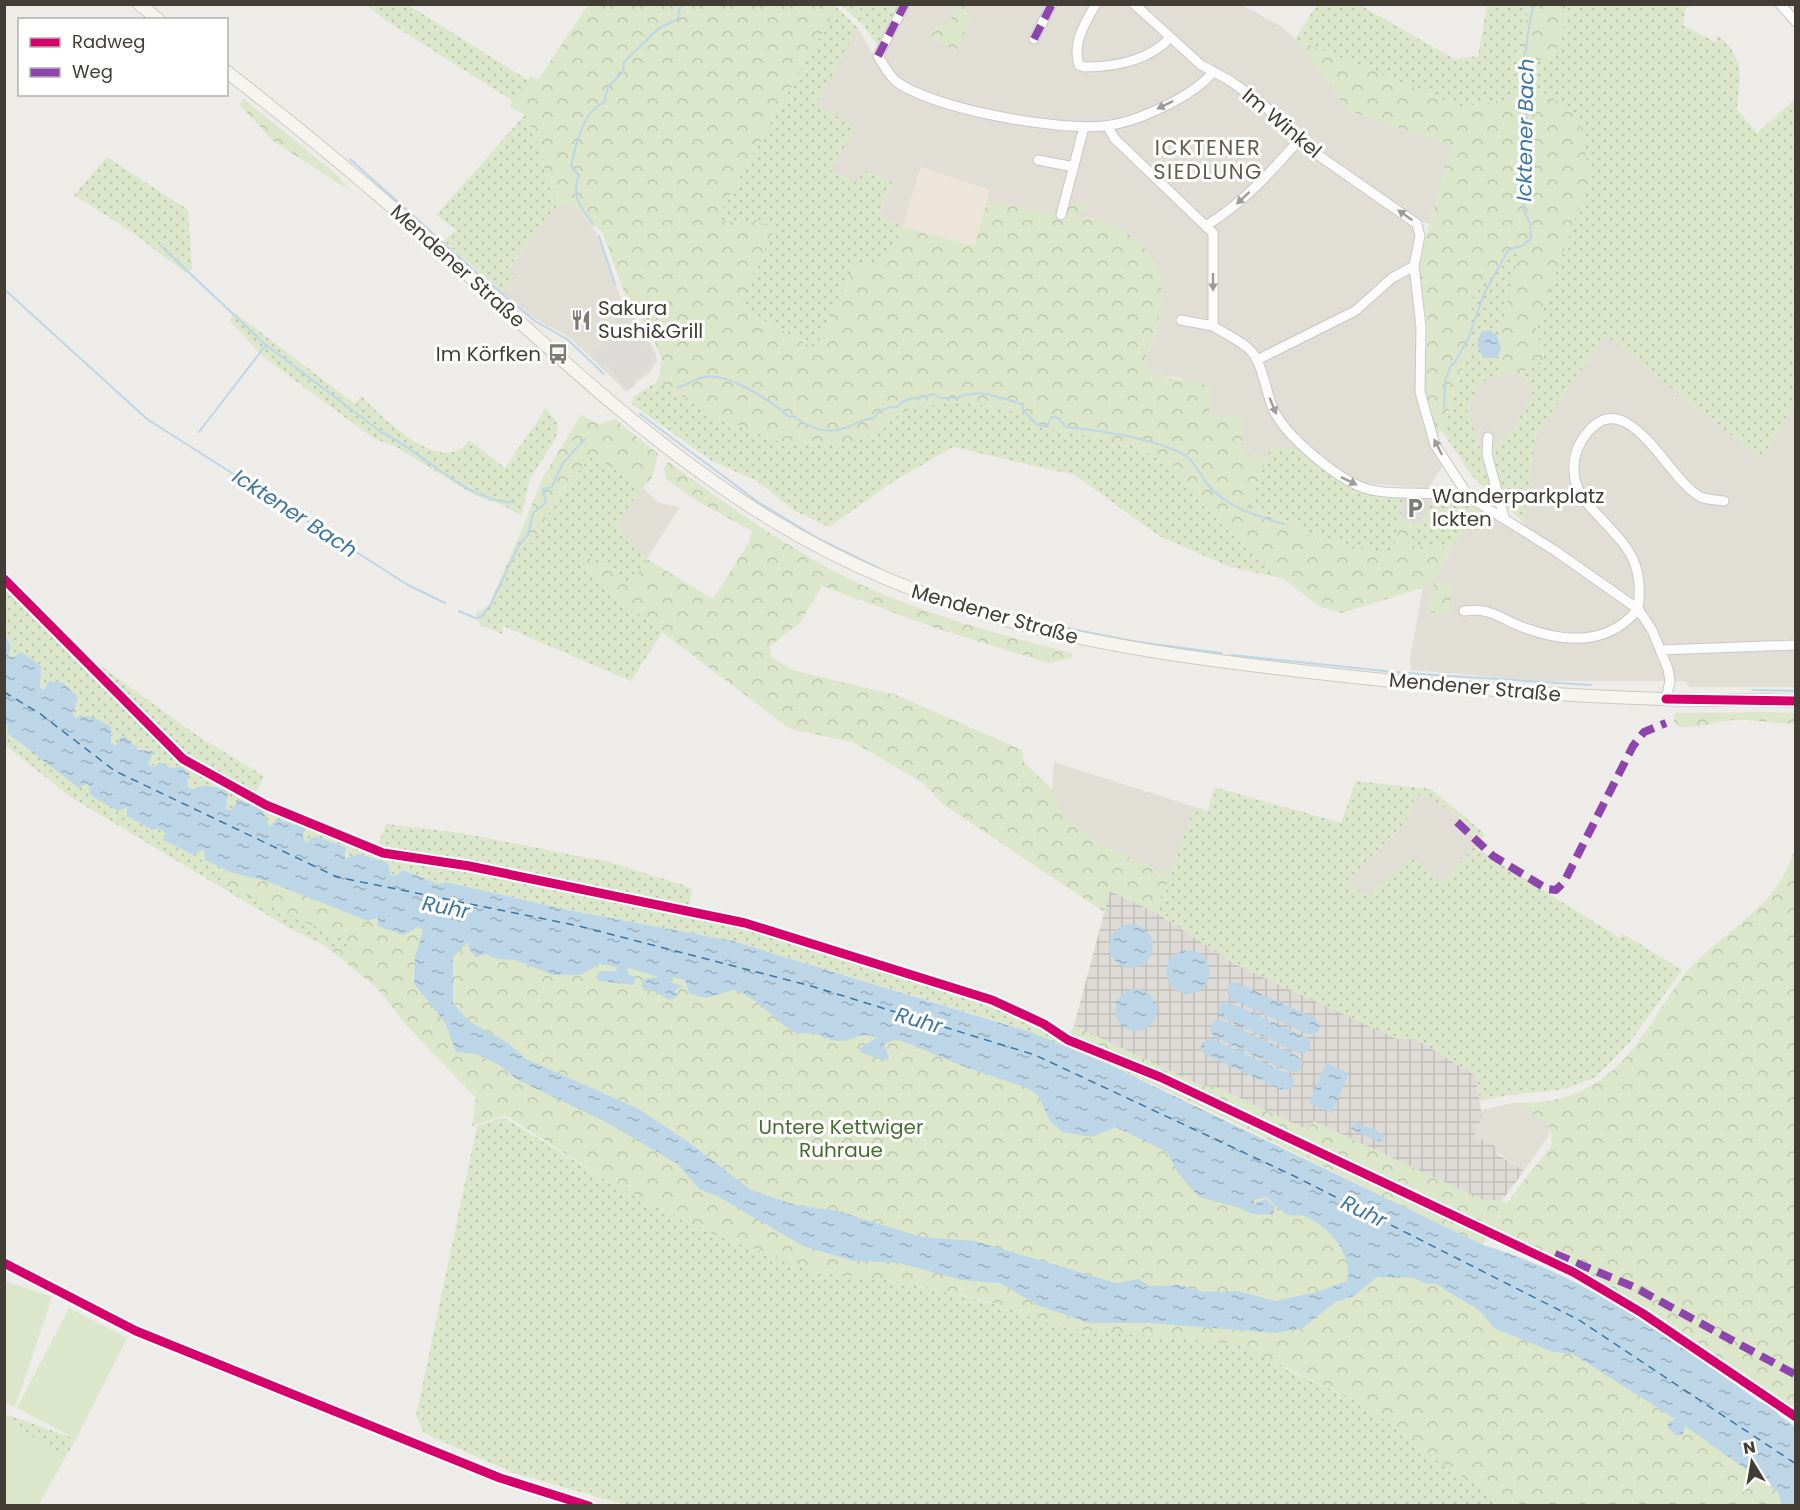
<svg xmlns="http://www.w3.org/2000/svg" width="1800" height="1510" font-family="Poppins,sans-serif">
  <style>
    .residential { fill: #e1ded6 }
    .commercial { fill: #ede5d9 }
    .industrial { fill: url(#industrial-grid) }
    .grass { fill: url(#grass-dots) }
    .forest { fill: url(#forest-crowns) }
    .pitch { fill: #dbe6ca }
    .parking { fill: #dddbd8 }
    .water { fill: url(#water-ripples); fill-rule: evenodd }
    .lines { fill: none; stroke-linecap: round; stroke-linejoin: round }
    .stream { stroke: #bcd6e8; stroke-width: 2 }
    .ferry { stroke: #3a76a3; stroke-width: 1.5; stroke-dasharray: 8 6; stroke-linecap: butt }
    .street-casing { stroke: #cac8c4; stroke-width: 11 }
    .secondary-casing { stroke: #ccc9c0; stroke-width: 14 }
    .street { stroke: #fcfcfc; stroke-width: 9 }
    .secondary { stroke: #f5f4ef; stroke-width: 12 }
    .quiet { stroke: #8e44ad; stroke-width: 8; stroke-dasharray: 15 8; stroke-linecap: butt }
    .cycleway-casing { stroke: #fff; stroke-width: 13 }
    .cycleway { stroke: #d6006c; stroke-width: 9 }
    .oneway { fill: #9f9c98 }
    .labels { text-anchor: middle; dominant-baseline: central; stroke-width: 6; stroke-linejoin: round; paint-order: stroke }
    .street-label { font-size: 20px; fill: #423d35; stroke: #fff }
    .poi-label { font-size: 20px; fill: #423d35; stroke: #fff; text-anchor: start }
    .park-label { font-size: 20px; fill: #466e2f; stroke: #fff }
    .water-label { font-size: 21px; font-style: italic; fill: #3a76a3; stroke: #fff }
    .neighbourhood-label { font-size: 21px; letter-spacing: 1.5px; fill: #645b4e; stroke: #fff }
  </style>
  <defs>
    <pattern id="industrial-grid" width="8" height="8" patternUnits="userSpaceOnUse" patternTransform="scale(1.5)"><rect width="8" height="8" fill="#dedbd6"/><path d="M0 4h8M4 0v8" fill="none" stroke="#c0bdb8"/></pattern>
    <pattern id="grass-dots" width="8" height="8" patternUnits="userSpaceOnUse" patternTransform="scale(1.5)"><rect width="8" height="8" fill="#dbe6ca"/><path d="M2 2h.1M6 6h.1" fill="none" stroke="#bdc6ae" stroke-width="1.8" stroke-linecap="round"/></pattern>
    <pattern id="forest-crowns" width="20" height="18" patternUnits="userSpaceOnUse" patternTransform="scale(1.5)"><rect width="20" height="18" fill="#dbe6ca"/><path d="M2 6a3 3 0 1 1 6 0M12 15a3 3 0 1 1 6 0" fill="none" stroke="#bdc6ae"/></pattern>
    <pattern id="water-ripples" width="26" height="14" patternUnits="userSpaceOnUse" patternTransform="scale(1.5)"><rect width="26" height="14" fill="#bcd6e8"/><path d="M2 4q2-2 4 0t4 0M15 11q2-2 4 0t4 0" fill="none" stroke="#9aafbd"/></pattern>
  </defs>
  <rect width="100%" height="100%" fill="#eeece8"/>
  <path class="residential" d="M906 5H1242L1284 28 1295 39 1349 111 1452 145 1429 224 1418 220 1416 375 1426 433 1443 465 1428 489 1366 483 1340 472 1305 441 1298 448H1270L1266 459 1243 452 1209 417 1181 378 1158 375 1145 369 1144 362 1156 334 1160 316 1159 275 1129 234 1092 218 1079 217 1071 199 1064 216 987 201 989 190 921 167 903 227 878 215 892 183H857L831 171 815 104 858 28 877 62Z
    M559 204 578 209 597 234 619 294 655 351 657 361 650 372 626 391 570 338 534 318 502 292 514 275 508 269Z
    M1605 335 1761 459 1795 403V687H1689L1685 681H1541L1411 670 1410 658 1423 588 1437 575 1455 540 1480 513H1486L1522 536 1536 435Z
    M1503 373 1520 374 1533 389 1524 413 1510 434 1490 449 1481 451 1467 411 1479 384Z
    M643 488 659 503 680 507 647 559 622 535 618 521Z
    M1054 762 1195 807 1170 876 1093 841 1061 814 1052 789Z
    M1416 794 1434 799 1457 818 1480 842 1442 884 1366 896 1346 882 1406 823Z
    M1513 1103 1546 1122 1550 1128 1549 1135 1524 1171 1474 1136 1482 1117 1481 1110Z"/>
  <path class="commercial" d="M921 167 990 190 974 246 903 227Z"/>
  <path class="industrial" d="M1110 891 1155 912 1235 964 1397 1039H1416L1476 1076 1482 1117 1474 1136 1495 1146 1497 1154 1524 1171 1502 1200 1485 1201 1314 1122 1308 1130 1216 1087 1200 1085 1074 1026Z"/>
  <path class="grass" d="M367 5H408L528 80 513 101 385 20Z
    M858 5H901L880 45 876 44 865 27Z
    M1317 5H1360L1454 59 1478 56 1487 5H1529L1517 65 1520 97 1461 107 1295 39Z
    M1569 5H1692L1685 9 1683 25 1715 42 1718 35C1746 60 1740 76 1737 109L1757 133 1795 99V403L1761 459 1605 335 1536 435 1524 523 1472 476 1442 431 1472 339 1469 302 1508 251 1521 246 1502 327 1503 373 1479 384 1467 410 1481 451C1511 443 1523 415 1533 389L1520 374 1544 359 1536 328 1547 297 1544 93 1530 95 1526 73 1530 61 1555 57Z
    M836 7 858 28 816 104 855 127 831 171 857 183 864 170 892 182 878 214 903 227 896 248 879 266H855L815 349 738 306 748 225 715 220Z
    M525 115 541 150 546 177 559 204 508 268 514 275 502 292 444 241 456 230 436 215Z
    M107 157 188 210 192 269 185 273 132 232 74 195Z
    M234 312 355 404 361 396C382 417 443 479 469 440L505 468 546 408 558 424 556 438 530 479 521 516 505 506 476 496 396 447 373 438 263 357 230 321Z
    M658 381 713 416 778 441 852 445 912 407 965 401 1022 413 1047 428 1128 443 1176 467 1203 505 1246 548 1286 579 1230 567 1159 536 1075 475 953 447 891 483 829 527 795 511 757 481 712 461 632 404 633 397Z
    M1270 448H1298L1346 486 1375 496 1404 497 1393 555 1306 534 1293 522 1249 508Z
    M593 454 643 488 618 521 622 535 647 559 631 585 587 556 622 602 663 631 631 681 503 626 502 634 480 625 476 613 489 605 520 534 531 543 563 489Z
    M1435 499 1468 503 1486 513H1480L1450 548 1406 545Z
    M4 583 145 723 179 760 264 807 327 836 380 855 470 869 743 926 973 996 1067 1041 1064 1047 1003 1023 733 941 568 910 445 882 441 885 403 870 395 876 391 875 388 863 359 854 347 859 346 847 315 836 306 844 303 837 305 832 273 826 269 827 226 809 228 792 188 787 187 777 170 768 148 765 153 751 110 744 75 719 73 715 78 697 62 682 49 681 44 690 14 657H8L11 647 5 631Z
    M91 659 198 736 264 776 256 793 214 773 184 754Z
    M8 724 20 744 49 764 88 782 127 807 152 830 158 828 166 833 164 840 194 855 205 848 233 873 374 956 324 945 289 928 72 798 5 745 4 725Z
    M1356 781 1431 789 1485 834 1480 842C1459 821 1446 802 1416 794L1406 822 1346 882 1366 896 1413 857 1442 884 1474 847 1620 938 1622 933 1682 970 1630 1042 1596 1077 1565 1089 1509 1095 1480 1101 1476 1076 1416 1039H1397L1235 964 1155 912 1195 807 1208 811 1214 787 1341 823Z
    M386 824 461 833 609 862 692 888 689 907 469 861 377 848Z
    M503 1117 611 1183 710 1233 818 1272 910 1283 999 1305 1133 1324 1331 1359 1284 1368 1368 1407 1442 1464 1510 1505H626L511 1472 424 1433 416 1416 477 1126Z
    M5 1414 76 1439 38 1505 5 1506Z"/>
  <path class="forest" d="M588 5H838L716 219 748 225 752 218 774 230 738 306 815 349 855 266H879L896 248 903 227 974 246 987 201 1064 216 1069 195 1074 202 1089 205 1079 217C1113 219 1148 240 1159 273 1164 288 1160 314 1157 329 1154 343 1143 355 1145 369L1158 375 1211 386 1209 417 1242 415 1243 452 1266 459 1249 508 1293 522 1306 534 1393 555 1400 518 1420 523 1407 545 1450 548 1437 575 1423 588 1341 613 1318 606 1246 548 1203 505 1176 467 1128 443 1046 428 1031 424 1022 413 965 401 912 407 852 445 778 441 713 416 658 381 662 360 653 338 625 294 603 234 597 227 592 226 578 209 559 204 546 177 541 150 525 115 509 106 531 76 538 80Z
    M841 5H858L865 27Z
    M959 5H964L971 18 956 51 931 37 937 23 947 25Z
    M1529 5H1569L1555 57 1517 65Z
    M1295 39 1461 107 1544 93 1579 116 1590 178 1536 328 1544 359 1520 374 1503 373 1502 327 1520 247 1508 251 1469 302 1472 339 1442 431 1437 434 1425 394 1423 367 1427 330 1419 263 1451 145 1349 111Z
    M244 99 337 175 349 190 273 141 239 104Z
    M581 415 598 424 615 419 658 454 652 477 643 488 592 455 563 489 531 543 520 534 543 477Z
    M668 462C717 497 766 533 819 563 897 607 985 631 1071 653L1073 657 1049 663 938 629 822 586 800 623 770 646 771 657 793 670 896 695 1022 750 1024 762 1052 789 1061 814 1093 841 1170 876 1155 912 1110 891 1104 912 943 804 923 783 853 742 790 729 622 602 579 562 587 556 631 584 647 559 713 599 749 542 752 531 697 501 666 479 664 469Z
    M1435 581 1452 584 1450 614 1426 612Z
    M1771 712 1795 713V724C1775 723 1755 720 1734 720 1716 721 1697 729 1679 727L1674 721 1675 713Z
    M236 836 1022 1068 1774 1449 1795 1505H1502L1478 1486 1442 1464 1368 1407 1237 1344 1061 1328 990 1302 910 1283 818 1272 710 1233 611 1183 505 1115 472 1126 476 1098 406 1025 377 988 324 945 354 951 343 939 221 884Z
    M1795 849V1414L1645 1311 1602 1285 1490 1230 1483 1245C1343 1180 1208 1103 1064 1047L1074 1025 1200 1085 1216 1087 1307 1130 1314 1121 1485 1201 1502 1200 1507 1203 1552 1144 1550 1128 1546 1122 1513 1103C1541 1104 1568 1100 1592 1085 1635 1061 1655 1012 1685 974 1712 942 1753 920 1777 886 1785 875 1790 862 1795 849Z"/>
  <path class="pitch" d="M5 1281 52 1297 15 1407 5 1403Z
    M69 1308 127 1338 76 1439 17 1408Z
    M5 1421 66 1456 38 1505H5Z"/>
  <path class="parking" d="M622 316 635 328 652 352 648 367 633 381 635 386 626 391 607 364 603 367 593 356Z
    M1404 497 1435 499 1420 523 1400 518Z"/>
  <path class="water" d="M1490 330 1497 335 1501 349 1496 358H1483L1477 345 1481 332Z
    M4 631 11 647 8 657H14L21 652 41 666 40 687 44 690 49 681 62 682 78 697 73 715 75 718C90 714 98 719 111 727V744L117 745 120 738 125 736 139 750 154 751 148 765 154 767 160 762 170 768 181 767 190 774 187 777 188 787 193 789C205 783 217 786 228 792L226 809 231 810 239 799 263 810 269 827 277 819 305 828 303 837 306 843 315 836 346 847 345 859 359 854 388 863 391 875 395 876 403 870 441 885 445 882 568 910 733 941 1030 1032 1106 1063 1483 1245C1585 1275 1674 1341 1760 1402L1767 1403 1780 1416 1795 1427V1505H1782L1778 1492 1685 1426 1683 1434 1677 1436 1668 1428 1669 1422 1675 1419 1573 1354 1553 1352 1494 1328 1480 1311 1436 1284 1424 1283 1415 1278 1377 1277 1354 1296 1335 1302 1303 1328 1275 1333 1150 1323H1089L1037 1305 1000 1283 961 1280 900 1263 854 1261 803 1246 719 1197 699 1189 678 1164 604 1121 516 1079 501 1066 477 1054 456 1052 445 1022 414 984 415 957 423 930 418 927 404 935 378 926V917L368 921 267 881 233 873 205 860 204 849 194 855 163 840 166 833 158 828 152 830 127 816V807L118 811 90 795 88 783 79 788 7 733 8 724 5 725ZM468 942 469 949 476 957 486 954 497 959 515 960 553 975H580L600 964 617 967 616 971H601L596 977 599 981 634 985 635 977 627 973 628 968 659 977 644 979 641 985 645 991 651 989 669 1000 678 996 674 991 682 986 670 982 672 977 685 980 689 993 705 998 734 990C764 1001 772 1020 797 1034 820 1030 820 1040 840 1041 854 1041 857 1033 873 1036L875 1039 859 1049 860 1052 886 1061 889 1058 884 1044 894 1040 902 1041 968 1068 1025 1087 1038 1095 1050 1121 1062 1132 1092 1137 1116 1127 1167 1152 1178 1173 1199 1197 1234 1206 1253 1214 1273 1215 1275 1206 1265 1199 1254 1204V1200L1266 1197C1272 1201 1283 1213 1286 1214 1291 1217 1298 1214 1304 1216 1329 1226 1353 1254 1347 1281L1317 1292 1275 1301 1238 1291 1204 1292 1179 1285 1150 1286 1138 1279 1116 1283 975 1241 921 1237 838 1211 795 1205 751 1190 687 1141 639 1109 526 1059 508 1043 470 1022 453 1004V957Z
    M1109 946a22 22 0 1 1 44 0a22 22 0 1 1-44 0Z
    M1166 972a22 22 0 1 1 44 0a22 22 0 1 1-44 0Z
    M1235 982 1315 1018 1319 1023V1030L1314 1035 1307 1034 1231 999 1226 991 1229 985Z
    M1115 1010a21 21 0 1 1 42 0a21 21 0 1 1-42 0Z
    M1226 1001 1306 1037 1310 1042V1048L1305 1053H1298L1222 1018 1217 1013 1218 1006Z
    M1215 1020H1222L1297 1056 1302 1061V1068L1297 1072H1290L1214 1037 1209 1028Z
    M1210 1038 1289 1074 1294 1079 1293 1086 1288 1090H1282L1206 1055 1201 1050V1043Z
    M1326 1063 1349 1073 1332 1113 1309 1103Z
    M1355 1121 1385 1135 1382 1143 1351 1129Z"/>
  <g class="lines">
    <path class="stream" d="M350 159 476 272 535 321 567 339 604 374
      M593 224C580 207 571 196 579 175L571 166C575 148 584 108 604 103L608 87 623 72 624 62 659 28 678 19 679 10 683 4
      M599 236 615 284
      M161 246 266 345
      M4 289 147 419 408 585 445 603
      M677 388C685 385 697 378 704 377 728 372 773 402 789 417L793 416C812 430 829 435 851 426 858 422 865 418 873 419 877 411 888 406 897 407 905 396 922 399 934 394L940 398H958L964 395 982 393 1023 404V410L1036 424 1047 427 1051 417 1058 418 1066 427C1097 430 1160 439 1186 456 1195 462 1201 476 1208 485 1228 508 1257 516 1284 524
      M1444 408 1445 381 1451 365H1453L1468 339 1484 294 1508 250 1524 245 1531 238 1530 223 1523 209 1528 180 1520 170 1529 140 1522 71 1533 4
      M640 414 758 502 817 538 882 570
      M199 432 266 345 381 432C423 451 467 503 514 502
      M459 611 475 618 481 617 490 606 519 545 528 535 533 513 546 503 543 489 552 487 563 463 585 439
      M1061 627 1138 642 1221 653
      M1232 655 1404 673 1591 685
      M1753 690 1796 691"/>
    <path class="ferry" d="M4 692 39 713 115 771 337 877 579 926 811 986 1035 1055 1294 1176 1579 1320 1796 1464"/>
    <g class="street-casing">
      <path id="street" d="M905 4 878 56C884 65 888 75 897 82 935 109 1057 131 1104 126 1135 123 1193 97 1213 72
        M1096 4C1085 22 1072 44 1079 65L1084 67C1115 67 1148 61 1170 38
        M1134 4 1201 65 1229 80 1265 106 1298 141 1417 224 1420 236 1414 266 1421 327 1420 392 1435 445 1469 497
        M1780 4 1796 22
        M1034 39 1052 4
        M1107 126 1115 139 1213 233V326C1225 334 1242 341 1251 351 1263 364 1266 394 1274 411 1287 437 1336 478 1364 488 1397 498 1435 489 1469 497L1554 550 1638 609 1652 630 1668 669 1670 681 1666 699
        M1038 160 1074 167
        M1061 215 1084 127
        M1207 225C1242 204 1271 172 1298 141
        M1181 320 1213 326
        M1257 360 1355 311 1392 278 1414 266
        M1488 437 1487 454 1504 517
        M1638 609C1645 559 1625 545 1594 511 1585 502 1578 493 1575 480 1572 463 1576 446 1587 433 1628 382 1669 482 1701 497 1707 500 1717 500 1724 501
        M1464 611C1492 607 1500 619 1525 628 1566 643 1609 645 1638 609
        M1661 650 1796 645"/>
    </g>
    <g class="secondary-casing">
      <path id="secondary" d="M139 4 159 20
        M226 71C291 122 355 174 417 229 529 329 643 442 772 520 929 616 1086 645 1267 667 1398 683 1530 695 1663 699 1707 701 1751 699 1796 701"/>
    </g>
    <use href="#street" class="street"/>
    <use href="#secondary" class="secondary"/>
    <path class="quiet" d="M1034 39 1052 4
      M878 56 905 4
      M1457 822 1493 856 1547 889 1556 890 1564 882 1633 746 1644 732 1666 723
      M1555 1254 1634 1287 1796 1375"/>
    <g class="cycleway-casing">
      <path id="cycleway" d="M4 579 183 759 266 805 383 853 469 866 745 923 992 1000 1044 1024 1068 1040 1160 1077 1573 1272 1642 1313 1796 1417
        M1666 699 1796 701
        M4 1263 136 1331 500 1478 589 1506"/>
    </g>
    <use href="#cycleway" class="cycleway"/>
  </g>
  <defs><path id="oneway-solid" d="M-6-.8H1V-3.2L6.5 0L1 3.2V.8H-6Z" transform="scale(1.5)"/></defs>
  <g class="oneway">
    <use href="#oneway-solid" transform="translate(1165 105) rotate(154)"/>
    <use href="#oneway-solid" transform="translate(1243 198) rotate(137)"/>
    <use href="#oneway-solid" transform="translate(1405 215) rotate(-145)"/>
    <use href="#oneway-solid" transform="translate(1213 282) rotate(90)"/>
    <use href="#oneway-solid" transform="translate(1273 406) rotate(67)"/>
    <use href="#oneway-solid" transform="translate(1438 447) rotate(-117)"/>
    <use href="#oneway-solid" transform="translate(1349 481) rotate(26)"/>
  </g>
  <defs>
    <g id="restaurant-bare" transform="scale(1.62)"><path d="M-5-6h1v4h1v-4h1v4h1v-4h1v5L-1.5 .5V6h-2V.5L-5-1ZM5-6V6H3V1.5H1.5Q1.5-4 5-6Z" fill="#7e7a74" stroke="#fff" stroke-width="2.5" paint-order="stroke"/></g>
    <g id="bus-bare" transform="scale(1.62)"><path d="M-5-6H5V4H4V6H2V4H-2V6H-4V4H-5ZM-3.5-4V0h7V-4ZM-3.5 1.2v1.5H-2V1.2ZM2 1.2v1.5H3.5V1.2Z" fill="#7e7a74" stroke="#fff" stroke-width="2.5" paint-order="stroke"/></g>
    <g id="parking-bare" transform="scale(1.62)"><path d="M-3.5-5.5H1a3.5 3.5 0 0 1 0 7H-1V5.5H-3.5ZM-1-3.4V-.6H.8a1.4 1.4 0 0 0 0-2.8Z" fill="#7e7a74" stroke="#fff" stroke-width="2.5" paint-order="stroke"/></g>
  </defs>
  <g fill-rule="evenodd">
    <use href="#restaurant-bare" x="581" y="320"/>
    <use href="#bus-bare" x="558" y="354"/>
    <use href="#parking-bare" x="1415" y="508"/>
  </g>
  <g class="labels">
    <g class="street-label">
      <text transform="translate(1282 123) rotate(40)">Im Winkel</text>
      <text transform="translate(458 266) rotate(42)">Mendener Straße</text>
      <text transform="translate(995 614) rotate(16)">Mendener Straße</text>
      <text transform="translate(1475 687) rotate(5)">Mendener Straße</text>
    </g>
    <g class="poi-label">
      <text x="598" y="308">Sakura<tspan x="598" dy="23">Sushi&amp;Grill</tspan></text>
      <text x="541" y="354" text-anchor="end">Im Körfken</text>
      <text x="1432" y="496">Wanderparkplatz<tspan x="1432" dy="23">Ickten</tspan></text>
    </g>
    <g class="park-label">
      <text x="841" y="1127">Untere Kettwiger<tspan x="841" dy="23">Ruhraue</tspan></text>
    </g>
    <g class="water-label">
      <text transform="translate(1525 130) rotate(-89)">Icktener Bach</text>
      <text transform="translate(295 513) rotate(33)">Icktener Bach</text>
      <text transform="translate(446 907) rotate(11)">Ruhr</text>
      <text transform="translate(919 1020) rotate(16)">Ruhr</text>
      <text transform="translate(1364 1211) rotate(26)">Ruhr</text>
    </g>
    <g class="neighbourhood-label">
      <text x="1208" y="147">ICKTENER<tspan x="1208" dy="24">SIEDLUNG</tspan></text>
    </g>
  </g>
  <rect width="1800" height="1510" fill="none" stroke="#423d35" stroke-width="12"/>
  <rect x="18" y="18" width="210" height="78" fill="#ffffff" stroke="#b3b1ae" stroke-width="1.5"/>
  <rect x="30" y="38" width="30" height="9" fill="#d6006c" stroke="#b3b1ae" stroke-width="1.5"/>
  <text x="72" y="48" font-size="18" fill="#423d35">Radweg</text>
  <rect x="30" y="68" width="30" height="9" fill="#8e44ad" stroke="#b3b1ae" stroke-width="1.5"/>
  <text x="72" y="78" font-size="18" fill="#423d35">Weg</text>
  <g transform="translate(1752 1462) rotate(349)" stroke="#ffffff" stroke-width="4.5" paint-order="stroke">
  <path d="M0-4.5L10 22L0 15L-10 22Z" fill="#423d35"/>
  <text y="-9" font-size="16" font-weight="bold" text-anchor="middle" fill="#423d35">N</text>
  </g>
</svg>
